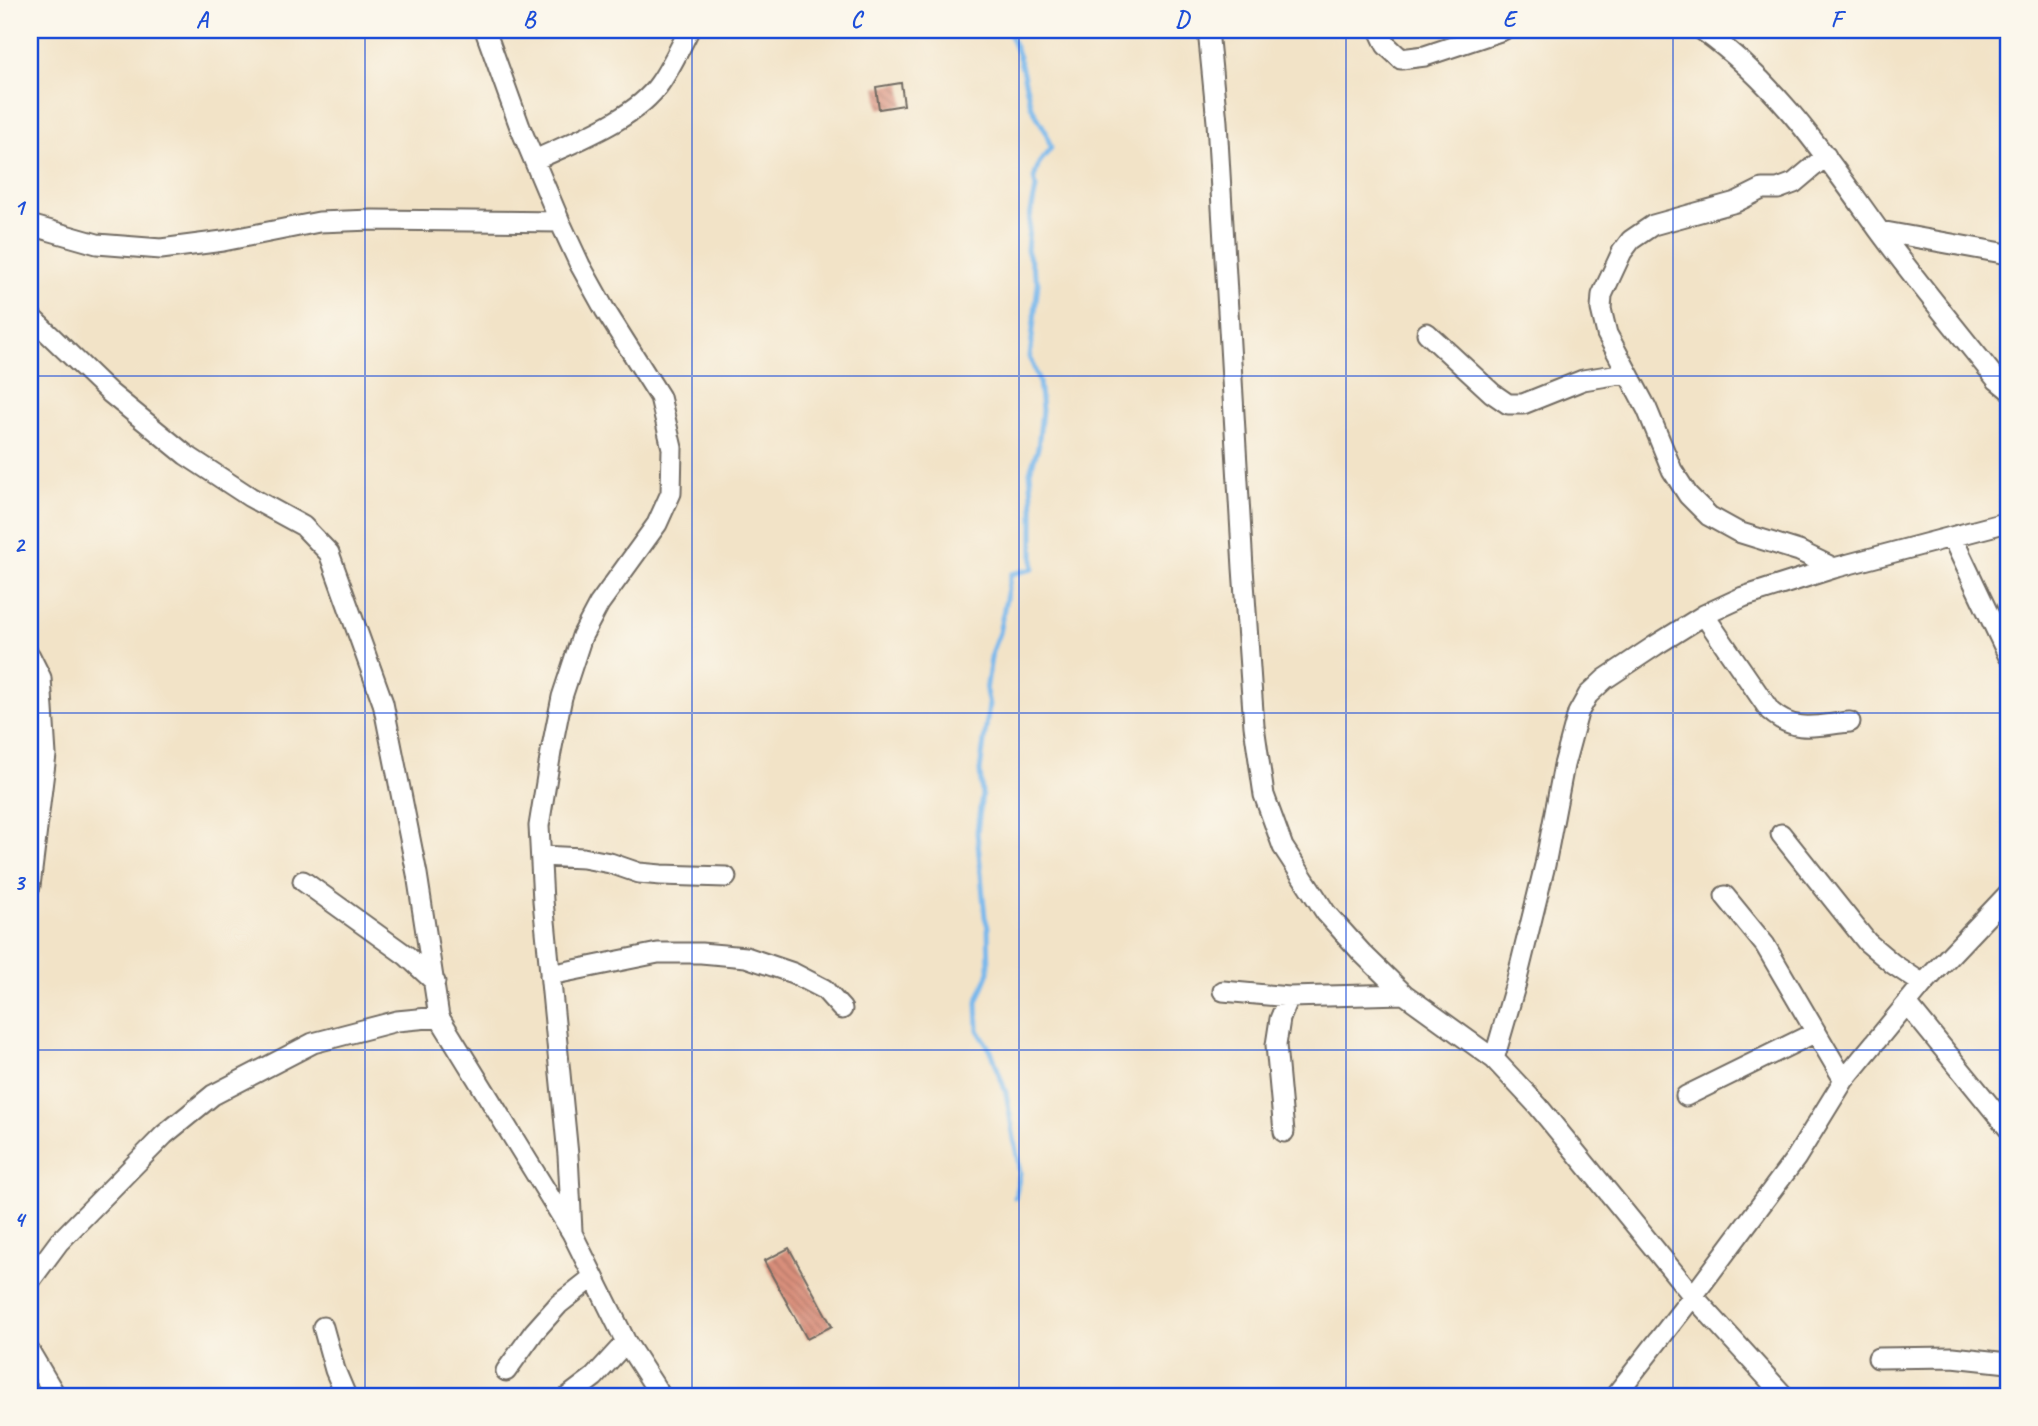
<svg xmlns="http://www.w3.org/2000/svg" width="2038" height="1426" font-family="Caveat,sans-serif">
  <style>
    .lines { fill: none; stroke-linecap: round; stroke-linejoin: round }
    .stream { stroke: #78b8ec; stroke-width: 5 }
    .building { fill: url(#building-back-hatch) }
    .street-casing { stroke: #716b62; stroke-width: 23 }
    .street { stroke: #fff; stroke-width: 19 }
    .grid { fill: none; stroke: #1d4ed8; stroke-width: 2; stroke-opacity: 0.55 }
    .neatline { fill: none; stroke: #1d4ed8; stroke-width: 2.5 }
    .grid-label { font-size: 23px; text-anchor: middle; font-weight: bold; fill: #1d4ed8 }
  </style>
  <defs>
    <pattern id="building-back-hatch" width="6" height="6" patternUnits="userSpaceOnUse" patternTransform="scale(1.75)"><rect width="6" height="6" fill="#d98f7b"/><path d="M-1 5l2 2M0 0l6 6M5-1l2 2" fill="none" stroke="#b07565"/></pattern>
  </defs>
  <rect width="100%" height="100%" fill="#fbf7ec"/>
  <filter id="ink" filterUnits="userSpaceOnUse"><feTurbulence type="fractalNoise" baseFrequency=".0143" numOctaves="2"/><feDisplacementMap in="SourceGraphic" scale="14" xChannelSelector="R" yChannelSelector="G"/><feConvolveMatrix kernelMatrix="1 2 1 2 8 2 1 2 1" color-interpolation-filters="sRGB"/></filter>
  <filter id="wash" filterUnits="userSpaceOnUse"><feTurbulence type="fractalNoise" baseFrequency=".00686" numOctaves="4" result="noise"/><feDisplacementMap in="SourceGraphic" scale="28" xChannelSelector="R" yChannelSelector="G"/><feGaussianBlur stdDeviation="1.57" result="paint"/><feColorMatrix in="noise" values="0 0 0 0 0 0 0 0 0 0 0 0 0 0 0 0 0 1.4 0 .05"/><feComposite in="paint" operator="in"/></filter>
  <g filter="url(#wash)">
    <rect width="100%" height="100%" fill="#f2e3c7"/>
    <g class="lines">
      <path class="stream" d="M1008 30 1019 57 1031 106 1046 132 1051 148 1039 163 1034 178 1036 188 1030 217 1027 250 1038 283 1030 357 1039 382 1042 410 1038 448 1030 471 1033 508V569L1011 574 999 633 992 651 986 691 989 705 980 771 982 794 977 832 985 917 988 927 989 972 977 1002 978 1030 992 1053 1006 1093 1020 1173 1015 1198"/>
    </g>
    <g id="blocks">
      <path class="building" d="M901 83 904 105 879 109 876 87Z
        M789 1248 832 1326 807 1339 764 1261Z"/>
    </g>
  </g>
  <g filter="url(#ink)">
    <use href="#blocks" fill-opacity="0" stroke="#716b62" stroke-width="2"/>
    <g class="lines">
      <g class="street-casing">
        <path id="street" d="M485 30 520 127 560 222 580 265 605 310 660 397 672 448 671 493 657 524 599 604 582 636 562 697 551 752 539 826 543 901 568 1155 572 1231
          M1208 30 1217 122 1243 568 1254 726 1264 795 1283 847 1326 913 1362 953 1404 994 1494 1059 1538 1106 1693 1296 1784 1396
          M1379 30 1386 45 1401 59 1425 56 1503 30
          M1702 30C1777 83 1825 155 1878 229 1916 281 1957 330 1997 380L2008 389
          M1826 156 1794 183 1778 189H1762L1736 202 1653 225 1631 240 1622 252 1602 295 1601 309 1607 334 1647 409 1672 470 1688 495 1709 516 1738 532 1799 551 1834 568
          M535 160C573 142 636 119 660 83 671 67 680 48 689 30
          M30 225 97 244 161 249 223 241 319 222 372 220 560 222
          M1880 231 2008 254
          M30 316 110 393 186 455 250 497 303 526 329 553 383 703 417 874 439 1017 572 1233 626 1342 661 1396
          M1427 333 1492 393 1508 404H1523L1583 380 1626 373
          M1952 537 2008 655
          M1704 615 1770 711C1796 734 1817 725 1850 722
          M30 656 41 678 46 755 30 886
          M1781 834 1867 942 1893 964 1923 984
          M541 856 583 858 610 863 639 873 661 875 726 877
          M303 881 407 956 435 982
          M1725 896 1765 945 1844 1080
          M550 975 658 953H701L746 957 793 973 824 989 842 1009
          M1223 991 1289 997 1404 994
          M1907 1004 2008 1128
          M1494 1059 1516 983 1545 865 1564 765 1578 713 1588 695 1605 679 1656 645 1704 615 1743 597 1834 568 2008 522
          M1686 1096 1816 1032
          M1284 1132 1276 1045 1280 1019 1289 997
          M30 1281 59 1242 164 1135 213 1095 313 1043 397 1021 439 1017
          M323 1327 335 1370 346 1396
          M30 1352 56 1396
          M1878 1358 1953 1357 2008 1363
          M506 1371 534 1332 559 1304 592 1278
          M569 1396 594 1377 626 1342
          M1615 1396 1693 1296 1796 1158 1844 1080 1923 984 2008 894"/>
      </g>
      <use href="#street" class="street"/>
    </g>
  </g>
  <path class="grid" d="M365 30V1396M692 30V1396M1019 30V1396M1346 30V1396M1673 30V1396M30 376H2008M30 713H2008M30 1050H2008"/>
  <rect width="2038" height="1426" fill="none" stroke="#fbf7ec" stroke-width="77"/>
  <rect x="38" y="38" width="1962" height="1350" class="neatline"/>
  <g class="grid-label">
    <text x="202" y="27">A</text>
    <text x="529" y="27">B</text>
    <text x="856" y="27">C</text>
    <text x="1182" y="27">D</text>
    <text x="1509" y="27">E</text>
    <text x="1836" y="27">F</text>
    <text x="19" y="215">1</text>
    <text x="19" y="552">2</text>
    <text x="19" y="890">3</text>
    <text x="19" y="1227">4</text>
  </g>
</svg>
